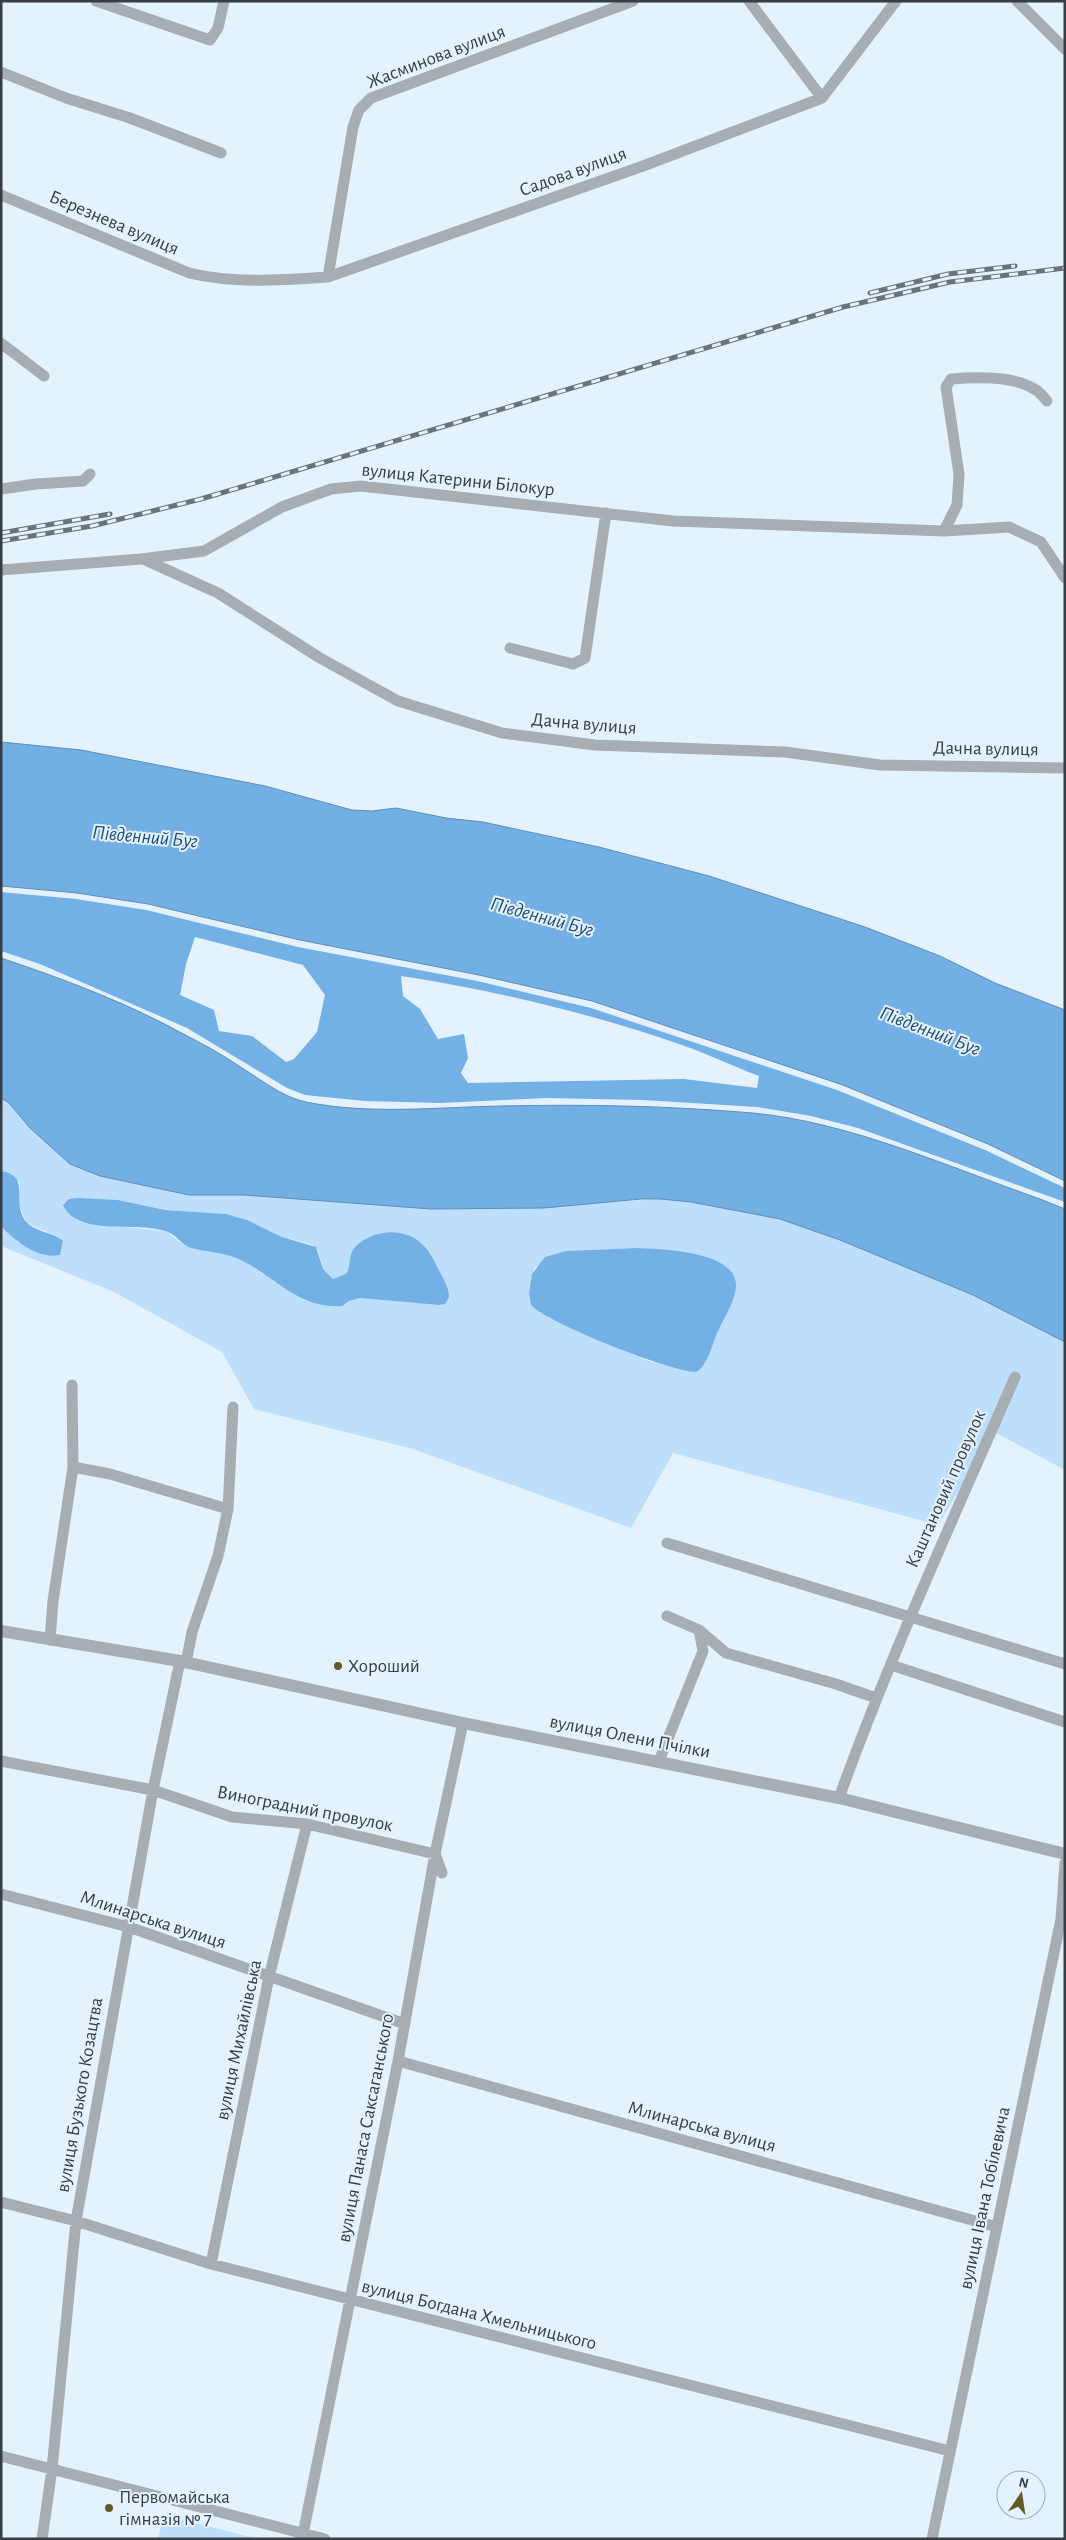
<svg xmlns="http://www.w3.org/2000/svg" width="1066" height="2540" font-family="'Alegreya Sans',sans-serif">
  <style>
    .green { fill: #bedffc; fill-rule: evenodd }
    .forest { fill: #72b0e6; fill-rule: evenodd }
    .water { fill: #71afe5; stroke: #5f8db4 }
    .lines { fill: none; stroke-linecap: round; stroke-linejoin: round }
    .minor { stroke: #a6adb3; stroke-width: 11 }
    .tertiary { stroke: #a6adb3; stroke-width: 12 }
    .rail-casing { stroke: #6a737a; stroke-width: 5 }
    .rail { stroke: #e4f2fe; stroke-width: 3; stroke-dasharray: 9; stroke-linecap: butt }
    .poi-dot { fill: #655926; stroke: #e4f2fe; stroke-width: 2 }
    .labels { text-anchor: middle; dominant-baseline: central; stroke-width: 4; stroke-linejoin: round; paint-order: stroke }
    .street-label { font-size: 19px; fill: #363d43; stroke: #e4f2fe }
    .poi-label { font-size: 19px; fill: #363d43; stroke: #e4f2fe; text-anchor: start }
    .water-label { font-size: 20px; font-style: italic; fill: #1b496d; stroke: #e4f2fe }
  </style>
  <rect width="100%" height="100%" fill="#e4f2fe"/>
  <path class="green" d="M1 1098 9 1103 30 1128 70 1164 100 1176 189 1195H244L431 1209H496L661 1199 691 1202 780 1219 840 1240 973 1295 1065 1342V1470L994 1432 938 1525 673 1453 631 1528 413 1449 254 1409 222 1352 114 1292 1 1246V1226C24 1252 32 1249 63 1245L58 1237 26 1222 19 1204 20 1182 1 1171ZM118 1200 165 1210 226 1214 247 1220 282 1237 312 1244 318 1250 323 1269 333 1279 346 1274C351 1266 348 1257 354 1249 370 1227 404 1229 423 1245 434 1255 440 1273 447 1286L439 1305 360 1298 349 1301 345 1305 304 1300 245 1262 226 1254 184 1245 165 1231 86 1223 78 1221 67 1211ZM637 1248 704 1257 711 1344 705 1364 696 1372 651 1362 549 1318 529 1293 534 1268 566 1251Z
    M164 2515 254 2538V2539H158Z"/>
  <path class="forest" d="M1 892 76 899 146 910 298 947 477 981 591 1008 837 1090 985 1150 1065 1188V1202L858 1128 811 1116 757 1107 643 1100 547 1098 440 1103 365 1101 305 1095 287 1088 187 1028 40 964 1 951ZM195 937 303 965 325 995 317 1032 294 1059 286 1062 252 1036 219 1031 214 1010 180 995 186 964ZM401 976C494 990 593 1014 682 1045 708 1054 733 1066 759 1076L757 1088 684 1079 468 1083 461 1073 468 1058 464 1034 438 1039 420 1009 403 996Z
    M1 1171C30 1176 13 1197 23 1217 30 1232 52 1231 63 1241L60 1255C40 1260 14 1241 1 1226Z
    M78 1198 118 1200 165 1210 226 1214 247 1220 282 1237 316 1247 323 1269 333 1279 346 1274C352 1265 347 1255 356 1246 374 1229 405 1227 423 1245 431 1252 435 1263 440 1272 444 1280 449 1288 449 1297L445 1304 439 1305 360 1298 349 1301 342 1306C296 1309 274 1274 236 1258 222 1252 206 1252 191 1248 182 1245 178 1237 170 1233 141 1219 79 1239 63 1205L69 1199Z
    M637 1248C662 1249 737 1251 736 1286 735 1301 725 1316 719 1329 712 1342 709 1365 696 1372 671 1372 547 1323 531 1305L529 1293 532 1274 545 1257 566 1251Z"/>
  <path class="water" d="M1 742 81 750 265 786 352 810 372 811 396 808 446 818 483 822 599 847 709 876 865 927 940 956 995 983 1065 1010V1181L988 1144 840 1084 592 1001 479 975 300 940 148 904 77 893 1 886Z
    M1 958C64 979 130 1004 187 1036 205 1045 223 1055 239 1066 260 1079 282 1097 306 1102 370 1115 438 1107 502 1106 586 1104 670 1106 753 1113 849 1122 949 1167 1040 1199L1065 1209V1342L973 1295 840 1240 780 1219 691 1202 661 1199H641L544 1208 431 1209 244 1195H189L100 1176 70 1164 30 1128 9 1103 1 1098Z"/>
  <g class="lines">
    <path class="minor" d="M96 1 210 40 218 28 224 1
      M749 1 822 98
      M1017 1 1065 49
      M1 72 66 98 130 118 221 153
      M1 195 189 273C235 284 282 280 328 277L643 166 822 98 896 1
      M328 277 353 127 359 110 371 98 633 1
      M1 343 44 376
      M1 489 36 484 83 481 90 474
      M944 531 957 505 959 474 946 387 951 379C975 377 1016 376 1036 390 1040 392 1044 398 1047 401
      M143 559 218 593 320 658 398 701 502 733 595 745 785 752 880 765 1065 768
      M1 570 141 559 204 551 282 507 331 489 361 486 673 521 944 531 1009 527 1041 542 1065 578
      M510 648 573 664 585 658 606 513
      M73 1467 110 1474 228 1509
      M667 1543 1065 1664
      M667 1616 699 1630 726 1653 836 1684 876 1698
      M50 1640 53 1601 73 1467 72 1385
      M186 1663 192 1632 218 1556 228 1509 233 1407
      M891 1665 1065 1722
      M1 1761 153 1790 232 1817 307 1824 435 1854 442 1873
      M659 1761 703 1651 699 1630
      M839 1798C891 1654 954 1517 1015 1377
      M1 1894 129 1927 405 2024
      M398 2061 997 2227
      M1 2202 76 2221 211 2264 950 2451
      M211 2264 269 1977 307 1824
      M1 2456 325 2539
      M42 2539 52 2469 76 2221 153 1790 180 1661
      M302 2539 398 2061 435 1854 463 1723
      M932 2539 1061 1919 1065 1863"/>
    <path class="tertiary" d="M1 1631 180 1661 463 1723 839 1798 1065 1854"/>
    <g class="rail-casing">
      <path id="rail" d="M870 293 948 274 1015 266
        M1 533 110 514
        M1 541 92 526 201 499 843 307 950 282 1065 268"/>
    </g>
    <use href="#rail" class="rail"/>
  </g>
  <g class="poi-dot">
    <circle cx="338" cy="1666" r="5"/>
    <circle cx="109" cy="2508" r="5"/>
  </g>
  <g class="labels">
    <g class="street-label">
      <text transform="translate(436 57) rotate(-21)">Жасминова вулиця</text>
      <text transform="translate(573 172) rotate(-20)">Садова вулиця</text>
      <text transform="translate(114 223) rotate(23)">Березнева вулиця</text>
      <text transform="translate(458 480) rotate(6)">вулиця Катерини Білокур</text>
      <text transform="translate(584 724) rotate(5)">Дачна вулиця</text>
      <text transform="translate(986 749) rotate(1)">Дачна вулиця</text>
      <text transform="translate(946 1489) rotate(-66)">Каштановий провулок</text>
      <text transform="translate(630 1737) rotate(11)">вулиця Олени Пчілки</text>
      <text transform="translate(305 1809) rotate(11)">Виноградний провулок</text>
      <text transform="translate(153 1920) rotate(18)">Млинарська вулиця</text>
      <text transform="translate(239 2040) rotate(-78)">вулиця Михайлівська</text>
      <text transform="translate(80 2095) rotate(-80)">вулиця Бузького Козацтва</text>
      <text transform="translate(702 2127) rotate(15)">Млинарська вулиця</text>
      <text transform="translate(366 2128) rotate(-79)">вулиця Панаса Саксаганського</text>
      <text transform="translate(985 2198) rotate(-78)">вулиця Івана Тобілевича</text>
      <text transform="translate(479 2315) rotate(14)">вулиця Богдана Хмельницького</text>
    </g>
    <g class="poi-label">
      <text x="348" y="1666">Хороший</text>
      <text x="119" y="2497">Первомайська<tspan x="119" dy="22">гімназія № 7</tspan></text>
    </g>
    <g class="water-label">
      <text transform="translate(145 837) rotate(5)">Південний Буг</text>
      <text transform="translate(542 917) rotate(15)">Південний Буг</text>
      <text transform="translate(930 1031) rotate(21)">Південний Буг</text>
    </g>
  </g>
  <rect width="1066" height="2540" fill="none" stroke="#363d43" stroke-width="5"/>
  <g transform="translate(1021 2495) rotate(13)"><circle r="24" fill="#e4f2fe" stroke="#9eaab3"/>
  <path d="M0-4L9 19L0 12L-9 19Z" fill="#655926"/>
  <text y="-8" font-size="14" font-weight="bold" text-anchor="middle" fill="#363d43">N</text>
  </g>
</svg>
